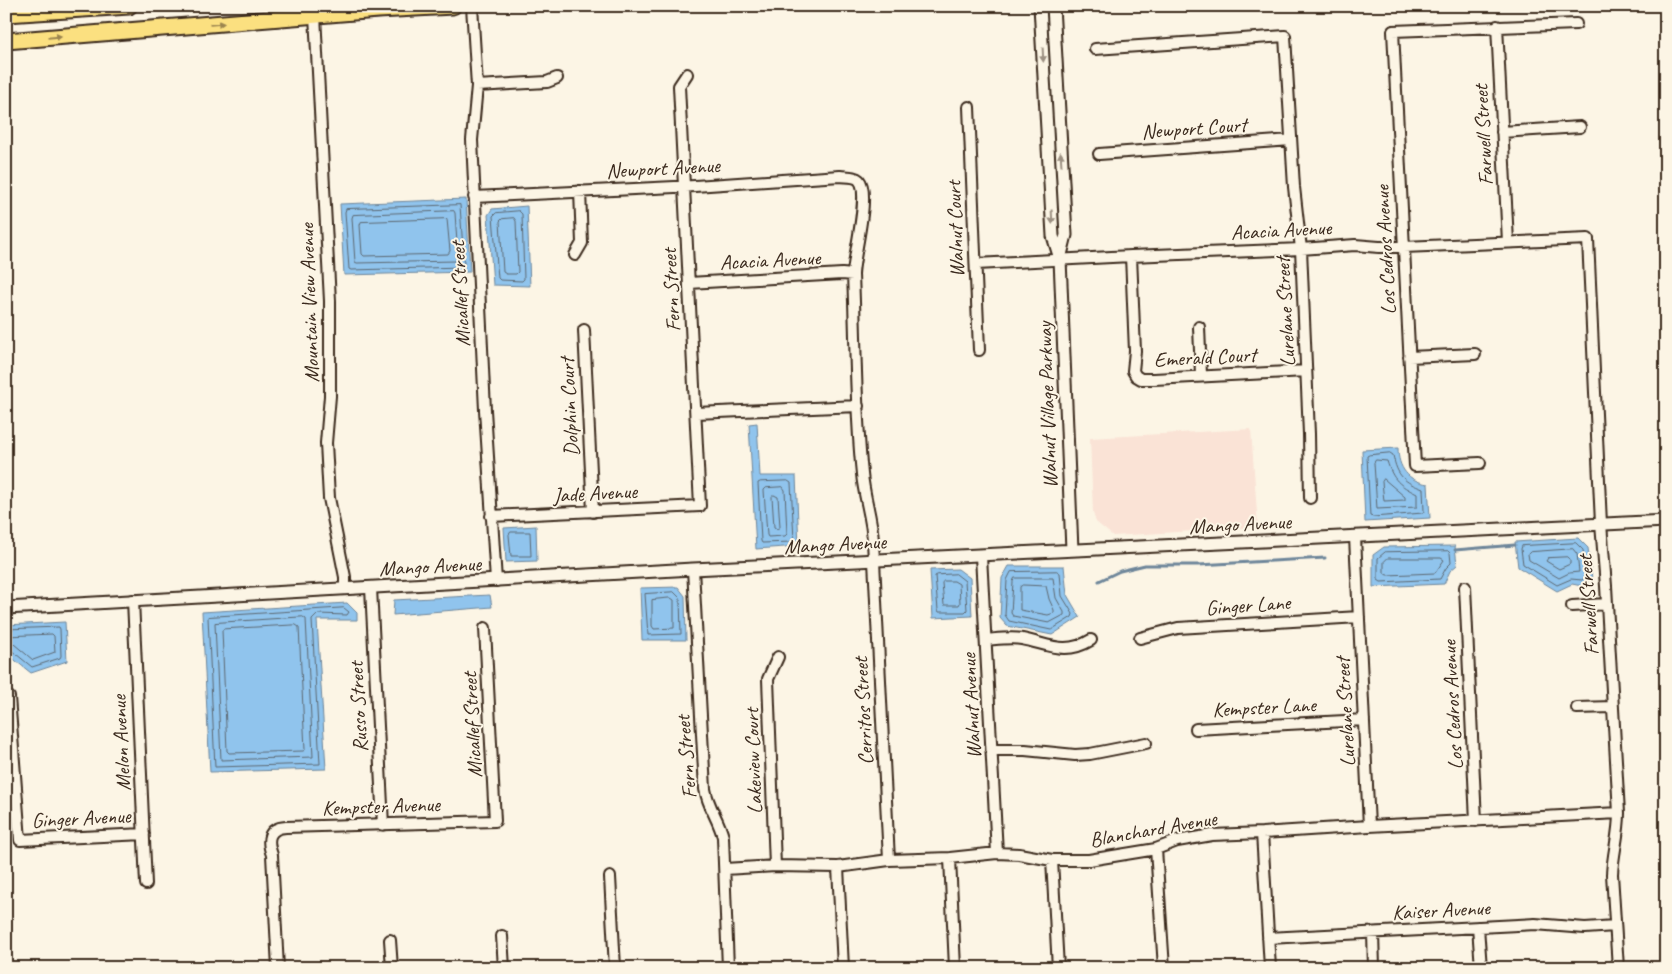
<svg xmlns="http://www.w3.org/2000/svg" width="1672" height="974" font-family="Caveat,sans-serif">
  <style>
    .built { fill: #fae3d6 }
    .water { fill: #90c4ed; stroke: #6e869a }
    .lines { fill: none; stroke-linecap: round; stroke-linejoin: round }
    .shore { stroke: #5d6871; stroke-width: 1 }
    .stream { stroke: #6e869a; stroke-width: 3 }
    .minor-casing { stroke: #3b2a1e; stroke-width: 14 }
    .tertiary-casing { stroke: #3b2a1e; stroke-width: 15 }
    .primary-casing { stroke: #3b2a1e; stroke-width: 19 }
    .minor { stroke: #fcf5e5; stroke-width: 10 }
    .tertiary { stroke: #fcf5e5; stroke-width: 11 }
    .primary { stroke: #fbe080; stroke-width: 15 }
    .oneway { fill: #9b854f }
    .oneway2 { fill: #9c9082 }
    .labels { text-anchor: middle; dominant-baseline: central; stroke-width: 4; stroke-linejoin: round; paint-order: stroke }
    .street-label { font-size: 21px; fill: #3b2a1e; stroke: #fcf5e5 }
  </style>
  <rect width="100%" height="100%" fill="#fcf5e5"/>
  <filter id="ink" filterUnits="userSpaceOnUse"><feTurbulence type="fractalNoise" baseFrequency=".02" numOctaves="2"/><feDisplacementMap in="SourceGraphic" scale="10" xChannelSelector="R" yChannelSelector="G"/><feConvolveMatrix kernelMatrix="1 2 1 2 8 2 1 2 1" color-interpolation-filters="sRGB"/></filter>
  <g filter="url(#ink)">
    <path class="built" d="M1251 429 1258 527 1113 536 1096 522 1093 513 1090 438Z"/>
    <path class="water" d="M466 199 470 272 344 275 340 204Z
      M527 206 530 286 493 285 488 215 492 209Z
      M757 423 760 476H796L799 546 756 549 749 424Z
      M1398 448C1398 468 1408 481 1428 484L1430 518 1365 522 1362 450Z
      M536 526 537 561 506 562 504 528Z
      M1578 538 1588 548 1592 579 1582 586 1572 584 1557 591 1518 567 1515 542Z
      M1455 546 1457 565 1450 571 1444 584 1373 587V555L1384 547Z
      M1009 566H1064L1067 595 1080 617 1052 635 1007 626 1000 618 1002 578Z
      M958 569 970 578 972 616 933 618 930 570Z
      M678 587 685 596 686 640H642L640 588Z
      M490 595 492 607 393 615 394 600Z
      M347 603 357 613V620H317L326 769 210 772 202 612Z
      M65 622 67 661 31 673 6 653V625Z"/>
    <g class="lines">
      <path class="shore" d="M460 205 464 265 463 267 351 270 349 269 345 212 346 209Z
        M454 211 455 213 458 258 456 261 357 263 355 262 352 218 353 215Z
        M519 211 522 214 524 279 522 281 500 280 498 278 493 216 496 213Z
        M514 218 516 221 518 272 516 274H506L503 272 500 221 502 219Z
        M447 219 450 251 448 254 364 256 362 254 360 225 361 222Z
        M1390 453 1393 455C1397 476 1404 482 1423 489L1424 511 1423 513 1373 517 1370 516 1367 456 1369 455Z
        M1376 460 1387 461C1393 480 1399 485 1417 494V507L1377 509 1374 463Z
        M1384 479 1405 497V500L1384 501 1382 482Z
        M788 481 791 483 794 540 792 542 762 543 761 541 758 483 760 482Z
        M783 487 785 490 787 534 785 536 768 537 767 535 764 490 766 488Z
        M774 495 778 497 780 527 777 529 774 527 772 497Z
        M511 532H530L531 556H511L509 535Z
        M1576 543 1583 550 1586 576 1582 580 1571 579 1557 585 1523 564 1521 549 1522 546Z
        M1573 549 1577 554 1579 572 1569 573 1559 578 1529 560 1528 554 1530 552Z
        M1448 551 1450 553 1451 563 1446 568 1440 579 1381 582 1378 580V558L1385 552Z
        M1568 557 1570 559V564L1559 569 1546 561 1548 558Z
        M1388 558H1441L1444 560 1435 573 1387 575 1384 573V562Z
        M1057 571 1060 573 1062 596 1073 614 1072 617 1051 630 1009 621 1005 615 1007 580 1011 572Z
        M956 574 965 581 967 610 965 612H939L938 610 935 576 937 575Z
        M1015 578H1053L1056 598 1064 612V615L1049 623 1013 616 1011 613 1013 582Z
        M944 581H954L959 584 960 603 959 605H944L942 583Z
        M1023 585 1046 586 1049 599 1054 610V613L1048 615 1020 610V587Z
        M674 592 680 598 681 634 648 635 645 594Z
        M671 598 674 600V628L654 629 652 626V600Z
        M344 608 349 612 347 615 318 614 312 620 320 764 215 767 208 617Z
        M303 617 306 619 313 757 221 760 215 623Z
        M296 625 299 627 305 750 303 751 229 753 227 751 222 630 224 629Z
        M6 629 59 627 60 629 61 656 60 658 32 667 11 650 6 648
        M6 636 52 634 54 636 55 652 33 660 14 644 6 642"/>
      <path class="stream" d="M1455 550 1515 545
        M1099 581 1120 571 1145 565H1199L1325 558"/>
      <g class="minor-casing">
        <path id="minor" d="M472 6 477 86 472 140 485 410 496 581
          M315 15 330 301V396L326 443 329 498 345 577V589
          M1497 26 1508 242
          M1095 49 1285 36 1294 187 1301 249 1309 434 1310 498
          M477 86 547 82 557 78
          M969 107 979 350
          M1502 132 1580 127
          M1099 154 1291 140
          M474 197 695 186 840 176C846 177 855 176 859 180 871 193 853 257 853 275 856 340 855 408 862 474 864 497 872 518 873 541L889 860
          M575 255 582 243 580 191
          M1131 256 1135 351 1133 371 1136 376 1141 379H1154L1306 371
          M976 264 1131 256 1301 249 1355 245 1379 247H1404L1588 239 1601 524 1606 586 1619 813C1619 834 1613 853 1612 874L1618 968
          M689 283 842 274 853 275
          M1199 327 1201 375
          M584 330 593 512
          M1409 357 1475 354
          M696 413 858 406
          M1480 463 1415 466 1393 31 1576 24
          M491 516 700 506 679 86 687 74
          M1355 537 1369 826
          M981 556 997 853
          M693 569 705 789C708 807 719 820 723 837L728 968
          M1465 587 1476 821
          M371 588 383 825
          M133 600 146 884
          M1572 606 1607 604
          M1140 638 1178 628 1359 617
          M986 640C998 639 1011 637 1022 639 1048 644 1065 656 1091 640
          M9 697 20 840 144 834
          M1577 708 1613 707
          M1196 729 1364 720
          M992 750H1025L1075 755 1090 754 1146 743
          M1262 833 1270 968
          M1156 849 1164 968
          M950 858 955 968
          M1052 860 1058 968
          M775 866 768 679 778 657
          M838 867 843 968
          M725 869 775 866 838 867 889 860 950 858 997 853 1019 854 1052 860H1089L1156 849 1177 841 1212 835 1262 833 1369 826 1619 813
          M610 877 615 968
          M1478 927 1481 968
          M1373 933 1374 968
          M502 936 504 968
          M1268 938 1535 924 1585 928 1615 926
          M390 940 392 968
          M278 968 272 855C267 841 267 828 286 827L495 821 485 628"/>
      </g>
      <g class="tertiary-casing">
        <path id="tertiary" d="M1040 6 1053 236 1060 259 1072 550
          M1053 6 1066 235 1060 259
          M6 608 693 569 1666 521"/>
      </g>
      <g class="primary-casing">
        <path id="primary" d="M6 14 129 6
          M6 41 378 10 453 6"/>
      </g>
      <use href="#minor" class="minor"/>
      <use href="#tertiary" class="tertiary"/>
      <use href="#primary" class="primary"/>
    </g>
    <defs><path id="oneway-solid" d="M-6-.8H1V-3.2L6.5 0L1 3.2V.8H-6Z" transform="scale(1.25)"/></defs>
    <g class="oneway">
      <use href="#oneway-solid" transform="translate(217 24) rotate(-5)"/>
      <use href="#oneway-solid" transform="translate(55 37) rotate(-5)"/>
    </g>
    <g class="oneway2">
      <use href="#oneway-solid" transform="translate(1043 55) rotate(87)"/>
      <use href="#oneway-solid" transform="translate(1061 159) rotate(-94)"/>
      <use href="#oneway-solid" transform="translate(1052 217) rotate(87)"/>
    </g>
  </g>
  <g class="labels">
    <g class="street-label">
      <text transform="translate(1194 128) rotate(-4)">Newport Court</text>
      <text transform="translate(1483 135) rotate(-93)">Farwell Street</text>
      <text transform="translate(663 168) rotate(-3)">Newport Avenue</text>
      <text transform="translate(955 229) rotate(-92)">Walnut Court</text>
      <text transform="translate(1281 230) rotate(-3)">Acacia Avenue</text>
      <text transform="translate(1385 250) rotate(-93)">Los Cedros Avenue</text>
      <text transform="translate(770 260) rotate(-3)">Acacia Avenue</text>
      <text transform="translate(671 290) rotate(-93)">Fern Street</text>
      <text transform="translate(460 294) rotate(-93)">Micallef Street</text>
      <text transform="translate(309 303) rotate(-92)">Mountain View Avenue</text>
      <text transform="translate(1285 312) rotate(-93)">Lurelane Street</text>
      <text transform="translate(1205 357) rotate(-3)">Emerald Court</text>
      <text transform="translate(1047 405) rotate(-92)">Walnut Village Parkway</text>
      <text transform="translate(569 407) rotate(-93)">Dolphin Court</text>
      <text transform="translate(595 493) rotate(-3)">Jade Avenue</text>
      <text transform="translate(1240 524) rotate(-3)">Mango Avenue</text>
      <text transform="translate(835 544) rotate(-3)">Mango Avenue</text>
      <text transform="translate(430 566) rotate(-3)">Mango Avenue</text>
      <text transform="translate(1248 605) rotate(-4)">Ginger Lane</text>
      <text transform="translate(1588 605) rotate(-94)">Farwell Street</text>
      <text transform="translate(1452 705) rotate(-93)">Los Cedros Avenue</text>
      <text transform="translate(971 706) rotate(-93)">Walnut Avenue</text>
      <text transform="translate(358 707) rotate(-93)">Russo Street</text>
      <text transform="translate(1264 707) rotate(-3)">Kempster Lane</text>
      <text transform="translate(863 711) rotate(-93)">Cerritos Street</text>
      <text transform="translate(1345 712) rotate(-93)">Lurelane Street</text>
      <text transform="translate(472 725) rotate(-93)">Micallef Street</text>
      <text transform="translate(121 743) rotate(-93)">Melon Avenue</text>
      <text transform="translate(686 757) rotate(-95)">Fern Street</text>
      <text transform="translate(753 761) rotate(-92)">Lakeview Court</text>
      <text transform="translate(381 806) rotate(-2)">Kempster Avenue</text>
      <text transform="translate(81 818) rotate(-3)">Ginger Avenue</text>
      <text transform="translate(1153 829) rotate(-10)">Blanchard Avenue</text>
      <text transform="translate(1441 910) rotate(-3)">Kaiser Avenue</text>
    </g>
  </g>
  <rect width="1672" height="974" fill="none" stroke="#fcf5e5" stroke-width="25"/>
  <rect x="12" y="12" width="1647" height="949" fill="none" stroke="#3b2a1e" stroke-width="2" filter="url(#ink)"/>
</svg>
